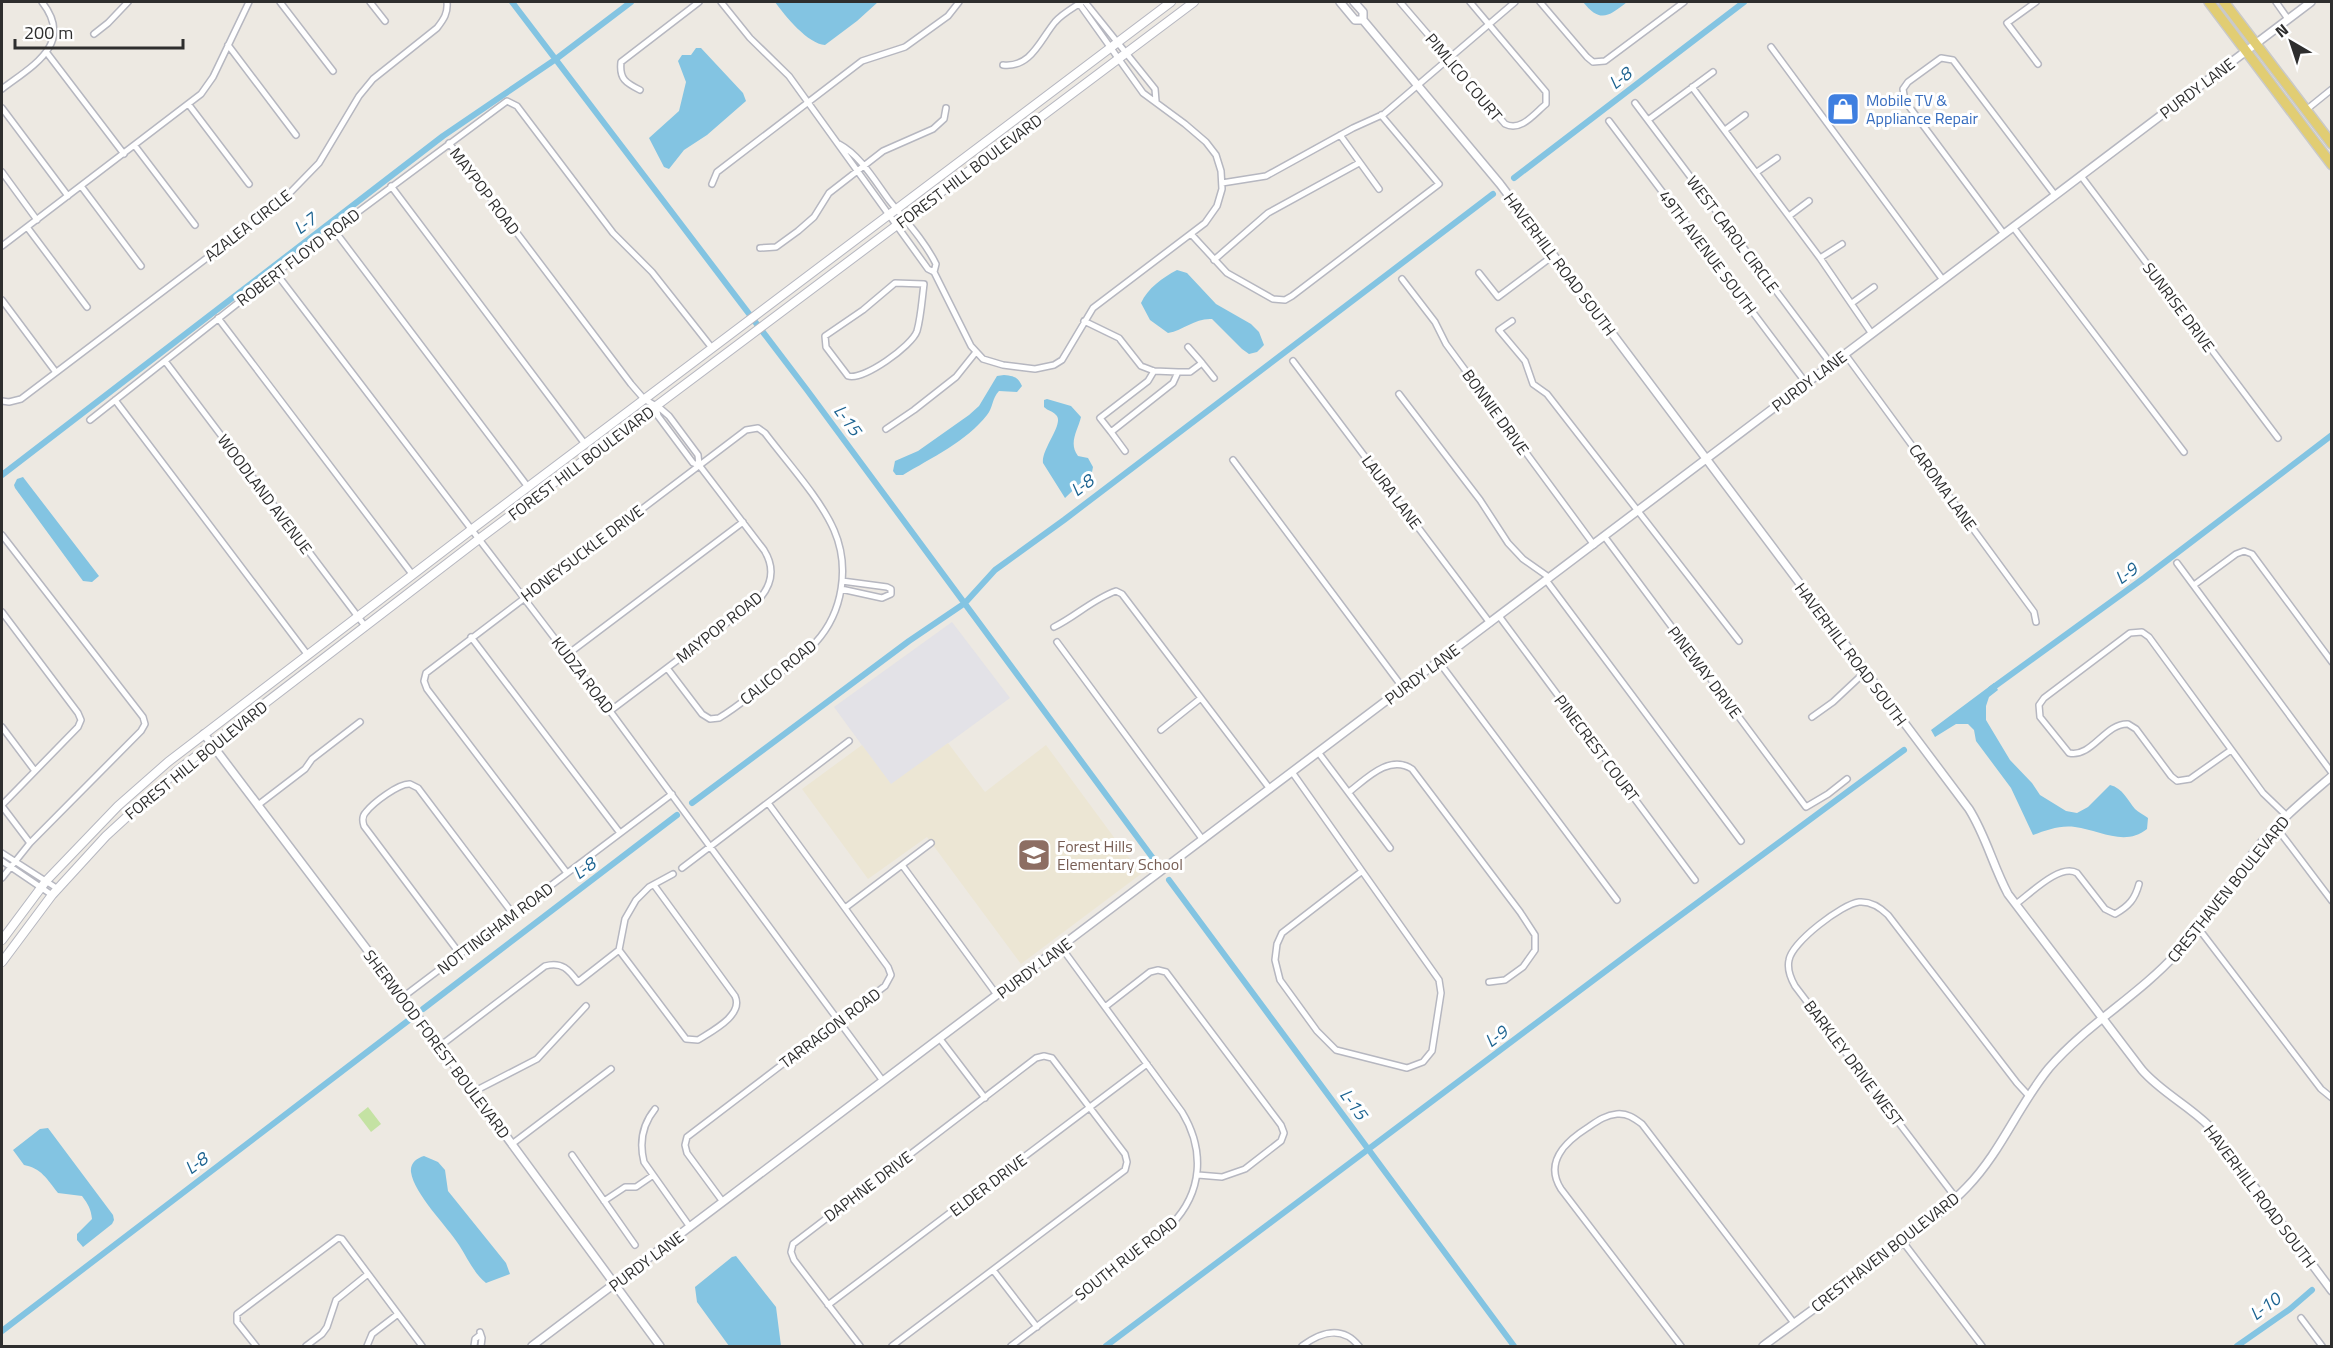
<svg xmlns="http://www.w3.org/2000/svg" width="2333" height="1348" font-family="'Titillium Web',sans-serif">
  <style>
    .industrial { fill: #e3e2e7 }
    .education { fill: #ece6d4 }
    .pitch { fill: #c4e2a3 }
    .water { fill: #83c4e2 }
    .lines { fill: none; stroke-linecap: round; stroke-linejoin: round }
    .canal { stroke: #83c4e2; stroke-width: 6 }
    .minor-casing { stroke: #b6b7c0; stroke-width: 8 }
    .tertiary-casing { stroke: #b6b7c0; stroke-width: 10 }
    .secondary-casing { stroke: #b6b7c0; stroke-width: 10 }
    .primary-casing { stroke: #c9c9c9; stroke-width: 12 }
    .minor { stroke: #fff; stroke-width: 5 }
    .tertiary { stroke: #fff; stroke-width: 7 }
    .secondary { stroke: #fff; stroke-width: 8 }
    .primary { stroke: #e1cd73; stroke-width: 9 }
    .labels { text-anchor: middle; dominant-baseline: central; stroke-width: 6; stroke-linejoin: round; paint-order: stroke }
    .street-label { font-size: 16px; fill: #2e2e2e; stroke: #fff }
    .shop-label { font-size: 16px; fill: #366cbe; stroke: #fff; text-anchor: start }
    .education-label { font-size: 16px; fill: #785e54; stroke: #fff; text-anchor: start }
    .water-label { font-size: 18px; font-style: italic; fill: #1e6491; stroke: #fff }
  </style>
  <rect width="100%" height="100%" fill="#ede9e2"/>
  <path class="industrial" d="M952 622 1010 698 891 785 834 707Z"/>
  <path class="education" d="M948 743 985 792 1046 745 1141 874 1021 964 927 837 868 879 802 789 862 745 891 784Z"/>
  <path class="pitch" d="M368 1107 381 1124 371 1132 358 1115Z"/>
  <path class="water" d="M775 2H878L857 21 825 45C808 44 785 16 775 2Z
    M1583 2H1627C1608 17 1600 23 1583 2Z
    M696 48H701L743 93 746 101 707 135 684 150 669 169 664 167 649 138 679 111 686 82 678 61 682 55H691Z
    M1177 270 1187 273 1216 304 1251 324 1259 332 1264 345 1257 352 1249 354 1242 349 1212 319C1195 318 1184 330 1168 333L1150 320 1141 303C1148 288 1162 278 1177 270Z
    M1004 375C1014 376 1018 377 1022 386L1017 392 999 391C992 398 993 408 987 415 967 441 931 458 903 475H896L893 471 895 461 918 451 969 415 979 406 997 376Z
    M1047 399 1071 406 1081 417C1078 430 1068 443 1078 456L1088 458 1093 467 1092 472 1065 498 1043 463C1041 449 1065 423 1056 415 1053 411 1048 411 1044 407V400Z
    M23 477 99 576 92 582 83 581 15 488 14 485 17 479Z
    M1994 683 1998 690 1989 697 1986 706V720L2010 760 2032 783 2040 795 2066 811 2077 813 2088 807 2110 785C2123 788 2128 801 2135 809 2138 812 2144 815 2148 818L2147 829C2125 847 2099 830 2075 827 2060 825 2047 830 2033 835L2011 788 1976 741 1974 730 1968 724H1956L1935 737 1931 730Z
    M48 1128 113 1215 114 1220 112 1224 83 1247 77 1240V1234L92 1219C91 1209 88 1204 82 1196L58 1193C47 1179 41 1168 24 1165L13 1150 40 1129Z
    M424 1156 438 1162 445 1170 448 1191 506 1263 510 1274 486 1283C473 1272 468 1259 459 1245 447 1226 414 1194 411 1172 410 1163 417 1158 424 1156Z
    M736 1256 776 1307 781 1346H729L697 1302 695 1287 732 1257Z"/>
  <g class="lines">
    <path class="canal" d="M512 2 807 390 1155 861
      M1514 178 1744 2
      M2 475 443 136 556 59 631 2
      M1991 689 2144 578 2332 435
      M692 803 909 641 965 603 995 570 1064 520 1493 194
      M1169 880 1514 1346
      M423 1009 677 815
      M2 1331 409 1020
      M1106 1346 1643 943 1904 750
      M2237 1346 2290 1309 2312 1290"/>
    <g class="minor-casing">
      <path id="minor" d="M280 2 333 71
        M370 2 385 21
        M721 2 750 38 789 76 928 269 934 272 971 346 983 359 1003 365 1035 369 1054 365 1062 360 1093 308 1205 223 1217 206 1222 189 1221 171 1216 155 1206 142 1185 124 1143 93 1078 2
        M1085 2 1155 89 1156 101
        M1400 2 1505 124C1521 132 1534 114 1546 104V92L1470 2
        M1540 2 1587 57 1593 62 1605 61 1684 2
        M2036 2 2007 23 2038 64
        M2276 2 2288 19
        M94 34 108 23 128 2
        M228 45 296 135
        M1771 47 1943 280
        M47 53 124 154
        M1003 65C1031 68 1040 40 1055 22 1062 14 1073 8 1082 2
        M1692 87 1820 258 1872 334
        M2 89C32 66 75 44 42 2
        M640 90C626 83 619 79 621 62L699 2
        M1635 103 1831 364
        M189 105 249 184
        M2 108 68 196
        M2306 110 2332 89
        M1648 120 1713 72
        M1609 121 1806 383
        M1725 130 1745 115
        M1340 135 1379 189
        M449 143 631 384 644 399 661 409 669 416 698 455 699 465 764 550C774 566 773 582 761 597L610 711
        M839 144C860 155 875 181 889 200 905 220 924 240 936 264L934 272
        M135 146 195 225
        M2 172 37 220
        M1757 172 1777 158
        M2081 176 2278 438
        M1222 183 1266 176 1353 128 1384 114 1515 2
        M712 184 717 172 862 61 905 47 948 16 959 2
        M81 186 141 266
        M391 186 585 444
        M1789 216 1809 201
        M27 227 87 307
        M2013 227 2184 452
        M334 230 528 487
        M1191 234 1227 273 1273 299 1285 300 1292 296 1439 184 1381 115
        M2004 234 1905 101 1903 89 1908 82 1941 58 1953 60 2055 195
        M2 246 201 94 213 77 249 2
        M760 248 776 247 798 231 814 217 829 193 883 151 933 129 944 119 946 108
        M1820 258 1842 244
        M1214 260 1268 213 1359 163
        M276 273 610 711 883 1081
        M1479 273 1498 297 1554 255
        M1402 279 1435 322 1446 344 1594 545
        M895 283 924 284C922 299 921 317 917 331 912 346 863 381 848 376L826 347 825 336 863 310Z
        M2 300 55 371
        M1852 303 1874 287
        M218 318 412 574
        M1084 321 1119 338 1141 366 1154 371 1178 372 1173 383 1111 432 1100 418 1148 381 1154 371
        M1512 321 1499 330 1525 361 1533 384 1547 394 1739 641
        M1188 347 1202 363
        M1845 354 2034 612 2036 622
        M165 361 365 626
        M1293 361 1490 623
        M1178 372H1190L1202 363 1214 378
        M1399 394 1480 500 1508 543 1523 559 1550 578
        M115 400 307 654
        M2 401 9 402 21 399 282 201 319 163 359 96 373 79 437 28C444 19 448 13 447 2
        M656 407 658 416 693 463 699 465
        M90 420 276 273 507 101 517 106 613 233 652 272 712 348
        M886 429 914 410 956 377 976 352
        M1111 432 1125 451
        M1233 460 1403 688
        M2 535 143 717 145 724 141 731 30 843 2 878
        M1604 536 1806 807 1828 794 1847 779
        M2177 563 2332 773
        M1546 580 1741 841
        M2194 585 2236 554 2244 551 2252 554 2332 662
        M841 589 882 598 891 594V589L887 587 842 581
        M2 612 78 713 81 720 78 727 2 805
        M1499 616 1695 880
        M1054 627C1075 617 1093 599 1116 591L1122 594 1270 789
        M471 637 620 833
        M1057 642 1203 840
        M568 654 743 522
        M1439 662 1617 900
        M1812 717 1833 702 1865 672
        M2 727 35 771
        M1161 730 1201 698
        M2231 750 2190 779 2177 781 2171 776 2136 729 2128 724C2105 723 2092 758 2069 753L2040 717 2039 705 2044 698 2130 633 2142 632 2149 637 2263 793 2287 816
        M1318 752 1390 848
        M1292 772 1439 980 1441 993 1432 1051 1423 1062 1407 1068 1336 1050 1317 1031 1280 980 1275 960 1277 944 1282 933 1361 872
        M1349 792C1366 779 1389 754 1412 769L1520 912 1535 935V950L1523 967 1505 980 1489 982
        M258 805 305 769 312 759 360 722
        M2 806 30 843
        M2276 827 2332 901
        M2 853 58 889
        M2 861 52 895
        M902 865 997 995
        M682 868 849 741
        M567 873 427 689 424 681 426 673 746 430 758 428 765 433C786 461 820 498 834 530 850 567 843 612 816 642 803 658 783 670 767 683 751 695 736 708 719 718L710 719 702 714 667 668
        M2016 904C2030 894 2060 863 2077 873L2105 909 2115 914C2129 906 2135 899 2139 884
        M845 908 931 843
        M2199 929 2321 1089 2332 1098
        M619 950 686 1039 698 1040C712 1031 744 1015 735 996L654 885
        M460 954 364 826C362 820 362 816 366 812 373 803 399 783 410 784L418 788 513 914
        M403 997 672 794
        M1105 1007 1150 972 1158 970 1166 972 1281 1125 1284 1133 1281 1141 1245 1169 1222 1177 1198 1175
        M940 1039 985 1098
        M440 1046 545 966C562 961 569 970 578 982L619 950 625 919 636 900 649 887 673 874
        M473 1092 537 1059 586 1006
        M655 1109C642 1125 639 1142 644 1162L690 1227
        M512 1144 611 1069
        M572 1155 635 1245
        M1956 1198 1795 986C1791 979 1787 969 1789 960 1792 942 1842 904 1859 902 1871 901 1880 907 1888 915L2017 1083 2029 1096
        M604 1201 625 1187H636L652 1176
        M723 1202 687 1153 685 1145 687 1137 885 986 891 975 888 967 768 803
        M1903 1242 1982 1346
        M993 1270 1037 1327
        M828 1305 1147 1064
        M2301 1318 2322 1346
        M480 1332 482 1338 481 1346
        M256 1346 237 1322V1314L338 1238 342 1239 422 1346
        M306 1346 322 1334 327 1327 336 1300 368 1274
        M367 1346 372 1334 398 1314
        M474 1346 475 1339 480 1335
        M860 1346 794 1260 791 1252 793 1244 1036 1058 1044 1056 1052 1058 1125 1154 1127 1162 1125 1170 892 1346
        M1011 1346 1171 1225C1203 1192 1205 1150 1182 1112L1061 947
        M1302 1346C1321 1332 1342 1325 1359 1346
        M1681 1346 1561 1189C1544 1162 1565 1142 1587 1128 1596 1122 1605 1115 1617 1114 1627 1113 1634 1118 1642 1124L1794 1323"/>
    </g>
    <g class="tertiary-casing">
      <path id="tertiary" d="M1340 2 1355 20H1363
        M1354 2 1363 12V20L1500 184 1969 809C1986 836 1993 866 2008 894L2142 1070C2161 1092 2188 1105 2209 1126L2332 1291
        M204 734 440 1046 660 1346
        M532 1346 2311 2
        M1763 1346C1808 1313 1854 1280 1898 1246 1922 1227 1946 1209 1967 1187 2001 1152 2018 1106 2049 1068 2087 1024 2138 996 2177 953 2206 922 2228 886 2254 852 2276 823 2304 800 2332 776"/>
    </g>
    <g class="secondary-casing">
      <path id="secondary" d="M2 940 46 881 118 806 168 762 471 530 1171 2
        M2 962 52 895 106 836 178 770 479 539 1194 2"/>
    </g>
    <g class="primary-casing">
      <path id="primary" d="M2209 2 2332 165
        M2224 2 2332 144"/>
    </g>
    <use href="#minor" class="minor"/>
    <use href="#tertiary" class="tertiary"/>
    <use href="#secondary" class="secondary"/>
    <use href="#primary" class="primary"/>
  </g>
  <defs>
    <g id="shop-square" transform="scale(1.725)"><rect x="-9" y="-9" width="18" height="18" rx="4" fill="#3f7fe0" stroke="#fff"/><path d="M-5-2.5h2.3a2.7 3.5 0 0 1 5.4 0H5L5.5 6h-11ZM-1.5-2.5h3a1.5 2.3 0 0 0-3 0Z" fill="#fff"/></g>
    <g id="school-square" transform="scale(1.725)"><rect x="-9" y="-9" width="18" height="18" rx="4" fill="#8d6e63" stroke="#fff"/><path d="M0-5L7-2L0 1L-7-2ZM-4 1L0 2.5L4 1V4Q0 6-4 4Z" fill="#fff"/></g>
  </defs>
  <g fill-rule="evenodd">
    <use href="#shop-square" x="1843" y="109"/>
    <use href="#school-square" x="1034" y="855"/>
  </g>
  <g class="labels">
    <g class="street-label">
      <text transform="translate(1464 77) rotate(50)">PIMLICO COURT</text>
      <text transform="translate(2197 88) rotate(-37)">PURDY LANE</text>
      <text transform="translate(969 171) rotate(-37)">FOREST HILL BOULEVARD</text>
      <text transform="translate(485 191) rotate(53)">MAYPOP ROAD</text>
      <text transform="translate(248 225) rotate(-38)">AZALEA CIRCLE</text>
      <text transform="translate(1733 234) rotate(53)">WEST CAROL CIRCLE</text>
      <text transform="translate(1708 252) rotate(53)">49TH AVENUE SOUTH</text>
      <text transform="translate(298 257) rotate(-37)">ROBERT FLOYD ROAD</text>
      <text transform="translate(1560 264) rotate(53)">HAVERHILL ROAD SOUTH</text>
      <text transform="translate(2179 307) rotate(53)">SUNRISE DRIVE</text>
      <text transform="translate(1809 381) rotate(-37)">PURDY LANE</text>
      <text transform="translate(1496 412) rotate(54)">BONNIE DRIVE</text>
      <text transform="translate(581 463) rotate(-37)">FOREST HILL BOULEVARD</text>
      <text transform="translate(1943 487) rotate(54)">CAROMA LANE</text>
      <text transform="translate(1392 492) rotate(53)">LAURA LANE</text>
      <text transform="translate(265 494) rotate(53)">WOODLAND AVENUE</text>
      <text transform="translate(582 553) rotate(-37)">HONEYSUCKLE DRIVE</text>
      <text transform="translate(719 627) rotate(-38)">MAYPOP ROAD</text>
      <text transform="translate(1851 654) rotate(53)">HAVERHILL ROAD SOUTH</text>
      <text transform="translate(778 672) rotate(-39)">CALICO ROAD</text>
      <text transform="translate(1705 672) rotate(53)">PINEWAY DRIVE</text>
      <text transform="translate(1422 674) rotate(-37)">PURDY LANE</text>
      <text transform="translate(583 675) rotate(53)">KUDZA ROAD</text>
      <text transform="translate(1597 748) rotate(53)">PINECREST COURT</text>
      <text transform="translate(196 760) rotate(-39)">FOREST HILL BOULEVARD</text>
      <text transform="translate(2228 889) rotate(-51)">CRESTHAVEN BOULEVARD</text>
      <text transform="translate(495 928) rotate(-37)">NOTTINGHAM ROAD</text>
      <text transform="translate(1034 968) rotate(-37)">PURDY LANE</text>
      <text transform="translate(830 1028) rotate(-37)">TARRAGON ROAD</text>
      <text transform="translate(437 1044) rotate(53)">SHERWOOD FOREST BOULEVARD</text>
      <text transform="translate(1854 1063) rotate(53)">BARKLEY DRIVE WEST</text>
      <text transform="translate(988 1185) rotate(-37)">ELDER DRIVE</text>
      <text transform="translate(868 1186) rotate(-37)">DAPHNE DRIVE</text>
      <text transform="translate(2260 1196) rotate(53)">HAVERHILL ROAD SOUTH</text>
      <text transform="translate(1885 1252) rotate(-38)">CRESTHAVEN BOULEVARD</text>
      <text transform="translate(1126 1258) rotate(-38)">SOUTH RUE ROAD</text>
      <text transform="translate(646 1261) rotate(-37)">PURDY LANE</text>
    </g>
    <g class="shop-label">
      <text x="1866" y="100">Mobile TV &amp;<tspan x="1866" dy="18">Appliance Repair</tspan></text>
    </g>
    <g class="education-label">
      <text x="1057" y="846">Forest Hills<tspan x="1057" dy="18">Elementary School</tspan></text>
    </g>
    <g class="water-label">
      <text transform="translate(1620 78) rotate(-38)">L-8</text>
      <text transform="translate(305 223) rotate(-37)">L-7</text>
      <text transform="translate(848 420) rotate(54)">L-15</text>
      <text transform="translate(1082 485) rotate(-37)">L-8</text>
      <text transform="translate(2126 573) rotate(-36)">L-9</text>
      <text transform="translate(584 868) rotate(-37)">L-8</text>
      <text transform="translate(1496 1036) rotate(-37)">L-9</text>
      <text transform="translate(1354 1104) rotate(54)">L-15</text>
      <text transform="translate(196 1163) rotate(-37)">L-8</text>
      <text transform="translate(2265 1306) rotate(-37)">L-10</text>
    </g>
  </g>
  <rect width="2333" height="1348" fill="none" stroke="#2e2e2e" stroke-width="6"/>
  <g transform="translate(2291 42) rotate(321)" stroke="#ffffff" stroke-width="4.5" paint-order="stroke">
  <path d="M0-4.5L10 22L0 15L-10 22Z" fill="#2e2e2e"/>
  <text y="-9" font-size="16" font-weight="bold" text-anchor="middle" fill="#2e2e2e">N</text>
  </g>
  <path d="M15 39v9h168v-9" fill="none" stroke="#2e2e2e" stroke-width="3"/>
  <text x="24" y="39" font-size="18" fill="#2e2e2e" stroke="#ffffff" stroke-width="4.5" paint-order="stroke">200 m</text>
</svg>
